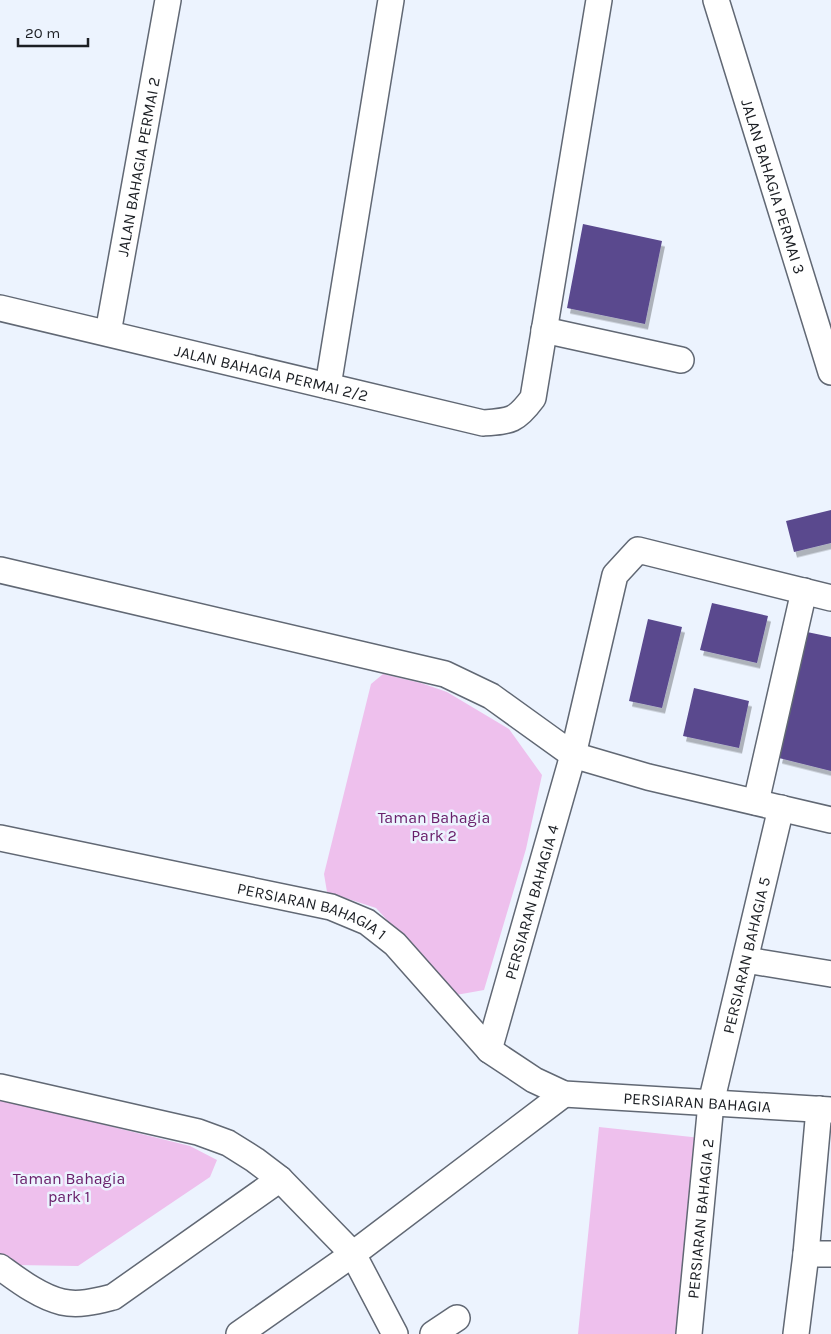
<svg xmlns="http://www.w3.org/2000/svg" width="831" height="1334" font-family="Karla,sans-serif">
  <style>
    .green { fill: #eec0ed }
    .building { fill: #5a498e; filter: url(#shadow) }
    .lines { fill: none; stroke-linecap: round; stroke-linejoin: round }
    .minor-casing { stroke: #616874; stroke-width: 28 }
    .minor { stroke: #fff; stroke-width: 25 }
    .labels { text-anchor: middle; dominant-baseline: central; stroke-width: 5; stroke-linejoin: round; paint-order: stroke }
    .street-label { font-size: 16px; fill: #1c1f24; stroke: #ecf3fe }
    .park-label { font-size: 16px; fill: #69206b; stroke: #ecf3fe }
  </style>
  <defs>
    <filter id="shadow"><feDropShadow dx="3" dy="5.5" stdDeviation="0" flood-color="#0004"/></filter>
  </defs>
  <rect width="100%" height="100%" fill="#ecf3fe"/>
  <path class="green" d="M383 674 421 683 447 692 509 729 542 775 526 849 484 990 456 995 376 908 327 892 324 874 371 684Z
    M0 1099 190 1146 217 1160 210 1177 78 1266 15 1265 0 1254Z
    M599 1127 701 1138 680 1334H578Z"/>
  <path class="building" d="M583 224 662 241 645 324 567 308Z
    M831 510V543L794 552 786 521Z
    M712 603 768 616 757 663 700 650Z
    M648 619 682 627 662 708 629 701Z
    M807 632 831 637V771L779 758Z
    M694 688 749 701 739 748 683 736Z"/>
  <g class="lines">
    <g class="minor-casing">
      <g id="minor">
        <path id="s1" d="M716 0 831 372"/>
        <path id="s2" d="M0 308 483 423C511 421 516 421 533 398L599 0"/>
        <path d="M544 330 681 360"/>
        <path id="s3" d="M108 333 168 0"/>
        <path d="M328 386 391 0"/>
        <path d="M0 570 445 674 491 696 573 755 648 777 831 820"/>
        <path d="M756 802 804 591"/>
        <path id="s4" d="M0 838 331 907 367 922 395 944 489 1050 534 1080 564 1094 831 1110"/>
        <path d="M746 960 831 974"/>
        <path id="s5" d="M489 1050 573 755 615 575 638 550 831 598"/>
        <path d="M0 1087 198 1132 228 1143 255 1160 280 1179 353 1254 395 1334"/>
        <path d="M806 1254H831"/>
        <path d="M0 1267C18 1280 40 1297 62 1302 79 1306 97 1301 113 1297L280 1179"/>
        <path d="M239 1334 353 1254 564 1094"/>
        <path d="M433 1334 457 1318"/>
        <path id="s6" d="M689 1334 711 1103 781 808"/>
        <path d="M796 1334 806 1254 819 1109"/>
      </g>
    </g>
    <use href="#minor" class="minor"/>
  </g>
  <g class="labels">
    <g class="street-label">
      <text stroke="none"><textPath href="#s3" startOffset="169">JALAN BAHAGIA PERMAI 2</textPath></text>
      <text stroke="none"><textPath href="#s1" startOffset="195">JALAN BAHAGIA PERMAI 3</textPath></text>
      <text stroke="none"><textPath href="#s2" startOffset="279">JALAN BAHAGIA PERMAI 2/2</textPath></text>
      <text stroke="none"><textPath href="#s5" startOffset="154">PERSIARAN BAHAGIA 4</textPath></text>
      <text stroke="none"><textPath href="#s4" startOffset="321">PERSIARAN BAHAGIA 1</textPath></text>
      <text stroke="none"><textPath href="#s6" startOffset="384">PERSIARAN BAHAGIA 5</textPath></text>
      <text stroke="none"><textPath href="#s4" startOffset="775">PERSIARAN BAHAGIA</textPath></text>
      <text stroke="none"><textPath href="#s6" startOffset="116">PERSIARAN BAHAGIA 2</textPath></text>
    </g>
    <g class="park-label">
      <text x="434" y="817">Taman Bahagia<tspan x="434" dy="18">Park 2</tspan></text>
      <text x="69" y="1178">Taman Bahagia<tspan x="69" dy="18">park 1</tspan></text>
    </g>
  </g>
  <path d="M18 38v8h70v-8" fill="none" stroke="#1c1f24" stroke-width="2.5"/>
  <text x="25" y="38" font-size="15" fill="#1c1f24" stroke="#ecf3fe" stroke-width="4" paint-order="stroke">20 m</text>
</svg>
